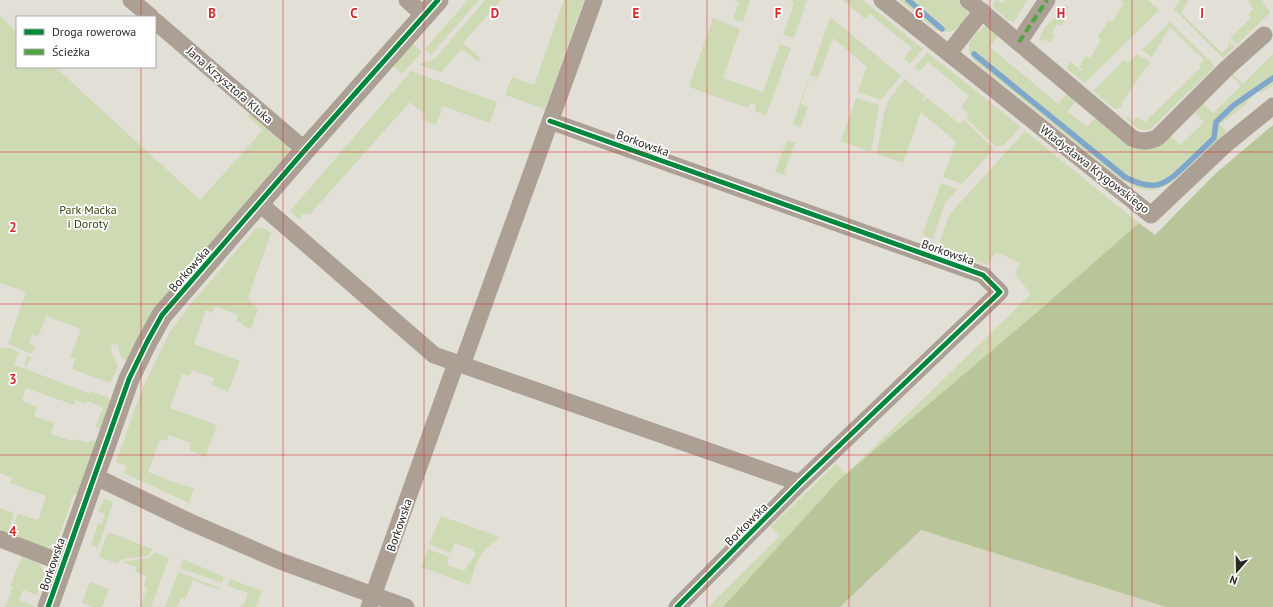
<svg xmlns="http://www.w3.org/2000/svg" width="1273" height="607" font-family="'PT Sans',sans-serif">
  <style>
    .built { fill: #dad6c6 }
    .green { fill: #cedab3 }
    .forest { fill: #b8c598 }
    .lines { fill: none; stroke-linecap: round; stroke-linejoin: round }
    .stream { stroke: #7fa6cb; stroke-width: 5.5 }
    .minor { stroke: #aca095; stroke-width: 17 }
    .tertiary { stroke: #aca095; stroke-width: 21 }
    .quiet { stroke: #51a342; stroke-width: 4; stroke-dasharray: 8 4; stroke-linecap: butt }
    .cycleway-casing { stroke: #fff; stroke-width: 8 }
    .cycleway { stroke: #00873e; stroke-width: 5 }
    .grid { fill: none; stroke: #d62828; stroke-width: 1; stroke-opacity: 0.55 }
    .labels { text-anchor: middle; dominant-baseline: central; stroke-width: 3.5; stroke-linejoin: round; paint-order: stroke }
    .street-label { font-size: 12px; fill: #2a2923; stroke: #fff }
    .park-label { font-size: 12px; fill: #34450e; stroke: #fff }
    .grid-label { font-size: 13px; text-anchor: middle; font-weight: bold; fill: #d62828; stroke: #fff; stroke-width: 3.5; stroke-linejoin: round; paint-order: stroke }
  </style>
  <rect width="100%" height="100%" fill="#e2dfd7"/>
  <path class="built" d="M921 530 1166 607H840Z"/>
  <path class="green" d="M468 0H479L431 55 425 49Z
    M485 0H501L463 43 481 59 478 62 462 49 441 72 418 64 432 60 438 55Z
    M564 0H584L545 109 505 95 512 77 534 85Z
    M733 0H750L743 22 733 19 739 2Z
    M790 0H807L794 38 783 35 794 4Z
    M843 0H863L923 49 910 64 904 58 912 48 870 14 865 19Z
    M899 0H956L965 8 968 14C961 28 951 36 936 30Z
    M996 0H998L1002 3 1005 0H1027L1014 22 1008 20 992 6Z
    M1122 0H1148L1159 10 1085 83 1066 68 1070 62 1082 71 1083 69 1079 67 1086 56 1090 58 1101 40 1098 37 1109 20 1112 22 1124 4 1121 2Z
    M1180 0H1189L1181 13 1222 53 1230 45 1228 43 1229 41 1235 47 1223 58 1174 9Z
    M1248 0H1262L1270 13 1237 44 1230 38 1251 18 1248 15 1253 9Z
    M1065 5 1069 7 1063 16 1066 18 1061 26 1057 24 1052 34 1055 36 1050 43 1044 39 1042 41 1039 39 1045 27 1058 15Z
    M0 16 17 32V67H55L200 200 263 130 247 116 248 115 251 114 283 138 292 154 128 362C122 358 117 352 119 345L112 344 111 351 118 367 110 383 72 369 75 359 70 357 81 329 46 316 38 337 32 334 29 343 35 346 32 354 8 344 26 292 0 283Z
    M713 18 740 29 723 78 763 92 780 44 791 48 766 115 755 111 756 105 750 103 748 108 689 87Z
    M830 18 833 19 901 76 881 100 858 92 867 67 833 38 818 78 810 75Z
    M1170 22 1215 66 1153 127C1142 135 1134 126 1126 118L1127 116 1133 122 1137 117 1145 122 1201 67 1199 65 1203 61H1205L1170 27 1152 57 1142 50Z
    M983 27H987L999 36 990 47 1058 104 1067 93 1076 101 1067 111 1087 127 1096 117 1148 149 1160 146 1170 136 1180 145 1204 122 1195 112 1203 104 1213 113 1241 86 1232 76 1233 74 1243 84 1273 54V85L1261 93 1259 91 1246 102 1247 104 1220 124 1227 132 1170 184 1159 189 1148 190 1138 188 1122 180 972 59 969 51V42Z
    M411 42 422 52 402 74 392 64Z
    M927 52 1021 127 1004 145 996 147 966 118 969 114 961 107 969 96 928 62 920 71 914 68Z
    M1137 54 1151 63 1143 71 1122 103 1123 105 1121 108 1115 109 1093 91 1124 60 1128 63Z
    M411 71 497 102 490 123 443 106 436 125 429 123 424 119 426 116 410 102 310 214H303L299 219 290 211Z
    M905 79 925 96 922 101 924 102 927 98 960 124 964 120 994 149 962 184 943 177 956 142 921 112 903 163 877 154 884 113 889 99Z
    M808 80 809 81 801 104 808 107 801 127 793 124Z
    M856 98 879 105 871 152 841 141Z
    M1025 131 1139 223 1043 307 839 480 723 607H708L780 536 771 527 836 464 846 474 1031 294 1015 274 1020 263 996 252 987 265 938 247 949 215Z
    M787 140 795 143 784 173 787 175V176L775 172Z
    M941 183 958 189 945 203 933 239 924 236 923 234Z
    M256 228H264L271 233 248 298 258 309 251 329 242 325V323L236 321 238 315 215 306 213 313 206 310 194 344 240 361 228 392 212 385 214 378 192 370 190 376 182 374 170 408 217 425 205 457 189 450 191 443 169 435 167 441 160 439 148 472 184 486 185 485 194 488 189 503 124 473 127 466 116 462 142 389 170 332 190 305Z
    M0 347 6 349 7 347 19 352 14 365 25 369 26 367 24 366 28 356 31 357 26 369 90 394 91 391 107 397 111 401 100 429 95 427 103 408 88 401 86 404 75 400 74 405 26 388 22 401 37 407 34 416 54 423 51 434 72 441 74 439 88 443 90 440 96 441 77 495 74 494 59 536 57 538 56 543 47 547H42L10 536 18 514 38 520 46 496 10 483 12 478 0 473Z
    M104 499 110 500 113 503 98 548 91 545 98 523 102 524 105 514 98 511Z
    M0 508 14 513 7 535 0 532Z
    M441 516 500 537C479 553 477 559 470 585L421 567 428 549 449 557 447 565 464 571 476 554 472 549 454 543 451 553 429 544Z
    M111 533 152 549 148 556 123 559 116 563 99 557 107 534Z
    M155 552 169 558 151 607H140L147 588 144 586 147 576 135 572 136 567 122 562 149 558Z
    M22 557 40 564 43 570V572L45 573 37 595 23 590 19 600 34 606V607H5L13 587 10 586Z
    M183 559 224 577 222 583 180 568Z
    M178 572 220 588 219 590 193 580 185 600 181 598 177 607H165Z
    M230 579 262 591 256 607H241L242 604 244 605 248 593 228 586Z
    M90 582 109 589 102 607H94L82 603Z"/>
  <path class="forest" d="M1273 125V607H1166L921 530 840 607H723L839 480 1043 307 1139 223 1155 235 1215 174Z"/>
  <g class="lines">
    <path class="stream" d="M908 0 942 29
      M974 54 1125 177C1155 193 1165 185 1187 164 1196 155 1205 147 1214 138L1216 122 1234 105 1273 78"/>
    <path class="minor" d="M131 0 151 17
      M407 0 425 16
      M882 0 1151 215 1225 145 1273 106
      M968 0 1132 138C1141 142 1147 142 1157 138L1227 68 1264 35
      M155 21 305 150
      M1019 42 1047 0
      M949 53 982 11
      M550 121 983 275 1000 292 800 483 677 607
      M259 203 434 355 800 483
      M462 365 594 0
      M94 476 190 522 280 561 406 607
      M0 539 63 563
      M369 607 456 363"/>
    <path class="tertiary" d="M48 607 129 379 147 342 162 315 305 150 438 0"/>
    <path class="quiet" d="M1019 42 1047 0"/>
    <g class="cycleway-casing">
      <path id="cycleway" d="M550 121 983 275 1000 292 800 483 677 607
        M48 607 129 379 147 342 162 315 305 150 438 0"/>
    </g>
    <use href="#cycleway" class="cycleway"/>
  </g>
  <path class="grid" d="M141 0V17M283 0V607M424 0V607M566 0V607M707 0V607M849 0V607M990 0V607M1132 0V607M141 67V607M0 152H1273M0 304H1273M0 455H1273"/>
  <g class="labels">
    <g class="street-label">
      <text transform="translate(230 85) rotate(41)">Jana Krzysztofa Kluka</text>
      <text transform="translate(643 143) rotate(20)">Borkowska</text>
      <text transform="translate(1095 169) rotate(38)">Władysława Krygowskiego</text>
      <text transform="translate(948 252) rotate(19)">Borkowska</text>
      <text transform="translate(189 269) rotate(-49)">Borkowska</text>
      <text transform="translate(746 524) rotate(-45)">Borkowska</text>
      <text transform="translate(399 525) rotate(-71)">Borkowska</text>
      <text transform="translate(52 564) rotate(-71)">Borkowska</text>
    </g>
    <g class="park-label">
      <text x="88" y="209">Park Maćka<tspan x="88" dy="14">i Doroty</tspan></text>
    </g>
  </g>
  <g class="grid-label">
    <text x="212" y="18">B</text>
    <text x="354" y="18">C</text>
    <text x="495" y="18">D</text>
    <text x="636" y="18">E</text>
    <text x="778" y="18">F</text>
    <text x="919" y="18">G</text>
    <text x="1061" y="18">H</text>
    <text x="1202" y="18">I</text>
    <text x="13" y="232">2</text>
    <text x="13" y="384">3</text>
    <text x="13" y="536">4</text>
  </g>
  <rect x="16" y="16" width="140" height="52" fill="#ffffff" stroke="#aaa9a7"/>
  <rect x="24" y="29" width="20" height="6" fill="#00873e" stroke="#aaa9a7"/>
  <text x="52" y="36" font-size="12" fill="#2a2923">Droga rowerowa</text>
  <rect x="24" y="49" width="20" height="6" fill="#51a342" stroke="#aaa9a7"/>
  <text x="52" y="56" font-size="12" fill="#2a2923">Ścieżka</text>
  <g transform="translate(1237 571) rotate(200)" stroke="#ffffff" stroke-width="3" paint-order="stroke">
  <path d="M0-3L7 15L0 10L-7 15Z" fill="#2a2923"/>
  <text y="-6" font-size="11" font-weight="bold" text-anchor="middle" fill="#2a2923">N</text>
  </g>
</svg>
